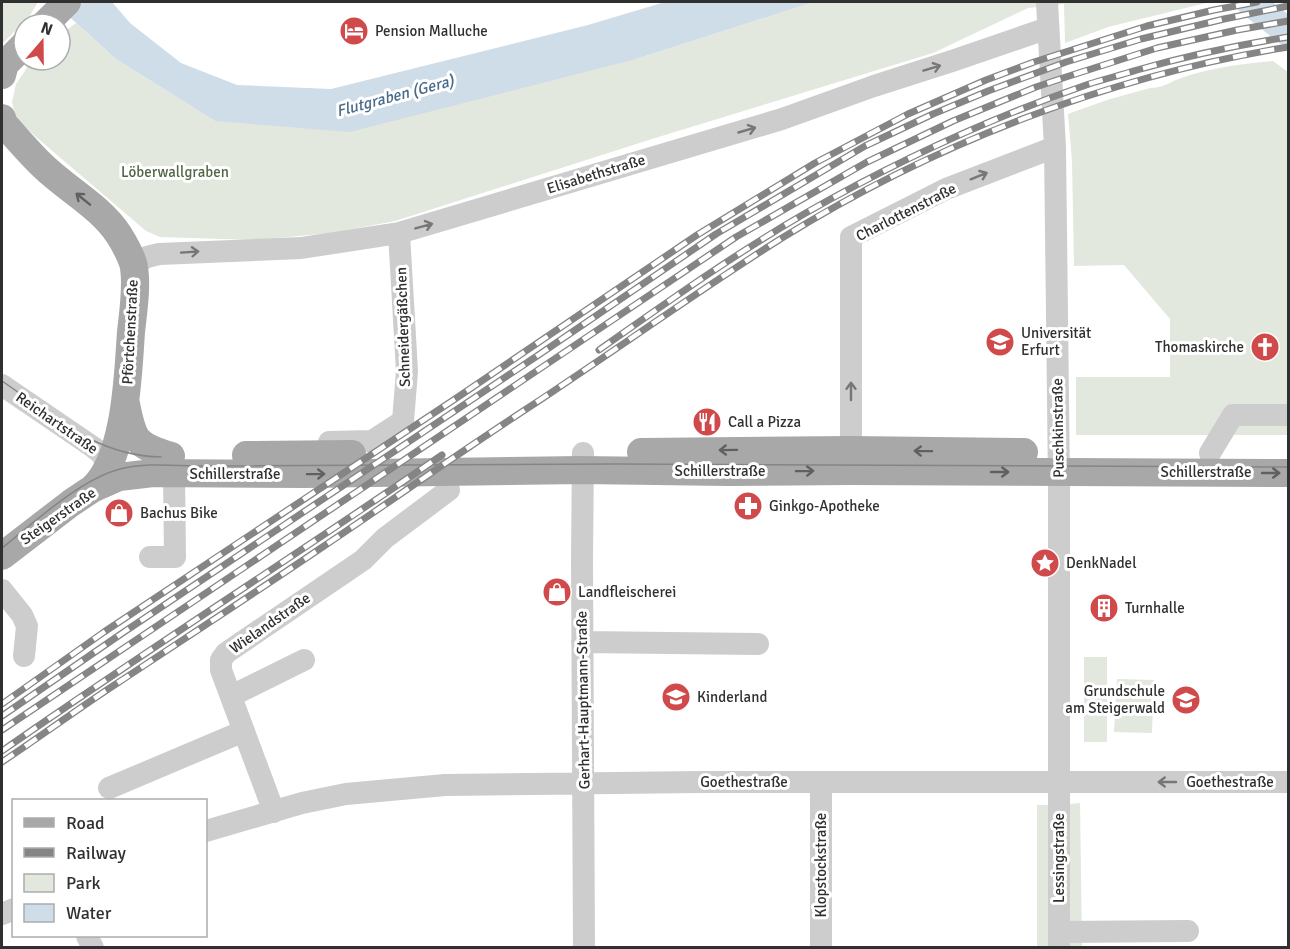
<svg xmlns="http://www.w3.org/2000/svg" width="1290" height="949" font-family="Signika,sans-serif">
  <rect width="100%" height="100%" fill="#fff"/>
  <!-- green -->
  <path fill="#e2e8dd" d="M2,2H38L29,17L2,44Z
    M814,2H1204L1206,3L1108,27L1065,43L1064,4L1028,8L933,53L652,139L395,221L332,233L254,240L160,237L146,231L36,137L16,118L12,102L16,84L31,62L33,60H60V35L76,23L116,59L215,121L636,59Z
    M1273,61L1288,72V435H1076V377H1170V319L1124,265L1074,266L1072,161L1068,114L1107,100L1150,88C1163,88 1170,82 1181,78C1210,68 1242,64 1273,61Z
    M1084,657H1107V742H1084Z
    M1117,679L1154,680L1152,733L1114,732Z
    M1080,803L1082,947L1069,948L1070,804Z
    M1037,805H1049V947H1037Z"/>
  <!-- water -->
  <path fill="#cfdde8" d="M53,2H112L130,23L181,63L237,85L331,89L588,25L665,2H814L636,59L350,132L215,121L116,59Z"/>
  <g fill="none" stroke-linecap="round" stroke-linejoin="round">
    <!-- river -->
    <path stroke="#cfdde8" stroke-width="28" d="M1250,2L1288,32"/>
    <!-- minor -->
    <path stroke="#cdcdcd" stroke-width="22" d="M1047,2L1055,147L1059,484V948
      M133,265L147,257L159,254L301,248L399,233L782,119L874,86L952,61L1048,28
      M2,385L93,447L102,454L107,466
      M329,442L372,441L403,421L407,371L399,233
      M851,450V237L946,189L1055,147
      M583,453L582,561L584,948
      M1210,453L1233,415H1288
      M150,557H175L174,474
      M2,590L22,615L27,626L24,656
      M582,642L758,644
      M231,696L304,660
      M109,788L244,731
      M274,812L221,670V660L226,653L363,560L385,538L449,490
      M206,831L302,803L346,794L445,785L701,782H1288
      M2,914L14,909
      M1059,932L1188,931
      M87,936L93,948
      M821,948V783"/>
    <!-- major -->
    <path stroke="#a8a8a8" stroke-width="28" d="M45,24L67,2
      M2,75L5,64L24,45
      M2,118L4,124C17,138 30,154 44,167C68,190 101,207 119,235C124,243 130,254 133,263C138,282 133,313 131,332C128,374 126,459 92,489
      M126,404C133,440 135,445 171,456
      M641,452L851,450L1024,452
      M246,455L352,454
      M2,556L71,503L92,489L119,477L153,473L305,474L582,470L728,472L850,471L1288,473"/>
    <!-- tram -->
    <path stroke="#858585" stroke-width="1.5" d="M2,381C52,415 96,456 161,457
      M2,548C35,522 79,480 120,469C147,462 176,466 203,466L619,464L1288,467"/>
    <!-- rail casing -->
    <g stroke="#858585" stroke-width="7">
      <path id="rail" d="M599,350C666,303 733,255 804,214C895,162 990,118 1089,84C1105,79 1121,75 1137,70C1187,56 1238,45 1288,37
        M2,704L104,632L455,399L697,235L815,163L908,114L986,80L1034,62L1147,26L1214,10L1257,2
        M2,716L121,634L537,356L716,234L865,146L933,114L988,91L1066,62L1141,39L1224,19L1288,6
        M2,730L736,237L867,162L953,121L1036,87L1066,77L1157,48L1237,30L1288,21
        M2,751C147,650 296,555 442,455
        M2,762C41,736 79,708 119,682C187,637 256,592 324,546C394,499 463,450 534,404C617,349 698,291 782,238C935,143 1110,76 1288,47"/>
    </g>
    <!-- rail -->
    <use href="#rail" stroke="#fff" stroke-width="4.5" stroke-dasharray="14" stroke-linecap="butt"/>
  </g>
  <!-- one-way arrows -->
  <defs><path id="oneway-shaft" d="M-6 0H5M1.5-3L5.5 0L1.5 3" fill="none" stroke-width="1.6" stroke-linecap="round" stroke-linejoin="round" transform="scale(1.5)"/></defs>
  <g stroke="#777">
    <use href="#oneway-shaft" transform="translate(932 68) rotate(-17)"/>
    <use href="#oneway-shaft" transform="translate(747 130) rotate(-16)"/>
    <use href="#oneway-shaft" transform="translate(979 176) rotate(-22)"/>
    <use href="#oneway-shaft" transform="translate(424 226) rotate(-15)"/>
    <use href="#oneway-shaft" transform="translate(190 252) rotate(-4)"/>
    <use href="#oneway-shaft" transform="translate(851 391) rotate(-90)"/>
    <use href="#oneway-shaft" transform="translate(1167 782) rotate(180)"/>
  </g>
  <g stroke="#606060">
    <use href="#oneway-shaft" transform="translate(83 199) rotate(-141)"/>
    <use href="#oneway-shaft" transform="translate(728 450) rotate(179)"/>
    <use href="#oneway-shaft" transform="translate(923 451) rotate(-179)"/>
    <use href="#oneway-shaft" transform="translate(805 471) rotate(-1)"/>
    <use href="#oneway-shaft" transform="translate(1000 472)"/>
    <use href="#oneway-shaft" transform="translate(1271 473)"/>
    <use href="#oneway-shaft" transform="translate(316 474) rotate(-1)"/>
  </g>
  <!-- icons -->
  <defs>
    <g id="hotel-disc" transform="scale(1.5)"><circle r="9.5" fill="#d0494b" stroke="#fff"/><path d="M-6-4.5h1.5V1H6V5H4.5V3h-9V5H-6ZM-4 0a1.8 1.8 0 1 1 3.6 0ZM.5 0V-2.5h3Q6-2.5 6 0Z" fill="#fff"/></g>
    <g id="university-disc" transform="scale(1.5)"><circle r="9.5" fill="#d0494b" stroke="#fff"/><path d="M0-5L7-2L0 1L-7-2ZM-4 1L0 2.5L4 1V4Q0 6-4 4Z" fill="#fff"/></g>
    <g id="church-disc" transform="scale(1.5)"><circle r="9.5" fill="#d0494b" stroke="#fff"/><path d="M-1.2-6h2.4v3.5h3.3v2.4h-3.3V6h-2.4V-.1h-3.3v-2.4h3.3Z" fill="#fff"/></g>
    <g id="restaurant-disc" transform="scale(1.5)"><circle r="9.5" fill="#d0494b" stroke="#fff"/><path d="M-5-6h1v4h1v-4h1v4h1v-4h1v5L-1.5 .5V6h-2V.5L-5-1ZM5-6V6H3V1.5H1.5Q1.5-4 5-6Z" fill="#fff"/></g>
    <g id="pharmacy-disc" transform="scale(1.5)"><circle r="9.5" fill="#d0494b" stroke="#fff"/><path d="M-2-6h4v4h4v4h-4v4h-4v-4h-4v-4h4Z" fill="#fff"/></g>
    <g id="shop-disc" transform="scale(1.5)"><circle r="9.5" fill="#d0494b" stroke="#fff"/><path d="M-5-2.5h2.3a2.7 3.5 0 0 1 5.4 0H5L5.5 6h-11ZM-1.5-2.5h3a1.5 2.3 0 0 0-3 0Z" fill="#fff"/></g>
    <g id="sight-disc" transform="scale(1.5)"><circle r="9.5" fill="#d0494b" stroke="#fff"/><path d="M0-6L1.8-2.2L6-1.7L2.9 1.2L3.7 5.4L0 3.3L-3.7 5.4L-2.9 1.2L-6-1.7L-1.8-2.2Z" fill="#fff"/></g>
    <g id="building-disc" transform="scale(1.5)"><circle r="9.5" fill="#d0494b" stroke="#fff"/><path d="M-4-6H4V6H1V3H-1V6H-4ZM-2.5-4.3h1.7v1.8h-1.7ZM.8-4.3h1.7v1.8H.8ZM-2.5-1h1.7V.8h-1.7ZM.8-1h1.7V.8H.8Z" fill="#fff"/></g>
    <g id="school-disc" transform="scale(1.5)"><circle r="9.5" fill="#d0494b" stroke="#fff"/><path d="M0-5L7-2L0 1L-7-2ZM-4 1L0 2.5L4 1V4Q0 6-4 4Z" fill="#fff"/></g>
  </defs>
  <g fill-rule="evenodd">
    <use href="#hotel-disc" x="354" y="31"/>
    <use href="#university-disc" x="1000" y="342"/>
    <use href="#church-disc" x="1265" y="347"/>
    <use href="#restaurant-disc" x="707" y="422"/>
    <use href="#pharmacy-disc" x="748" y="506"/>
    <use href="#shop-disc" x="119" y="513"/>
    <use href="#sight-disc" x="1045" y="563"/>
    <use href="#shop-disc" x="557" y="592"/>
    <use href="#building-disc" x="1104" y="608"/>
    <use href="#school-disc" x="676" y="697"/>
    <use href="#school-disc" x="1186" y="700"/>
  </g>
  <g text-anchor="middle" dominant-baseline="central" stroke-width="6" stroke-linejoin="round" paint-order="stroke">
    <!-- poi labels -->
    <g font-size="15" fill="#303030" stroke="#fff" text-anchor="start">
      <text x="375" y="31">Pension Malluche</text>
      <text x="1021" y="333">Universität<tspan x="1021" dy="17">Erfurt</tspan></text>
      <text x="1244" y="347" text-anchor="end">Thomaskirche</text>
      <text x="728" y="422">Call a Pizza</text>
      <text x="769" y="506">Ginkgo-Apotheke</text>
      <text x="140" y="513">Bachus Bike</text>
      <text x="1066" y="563">DenkNadel</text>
      <text x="578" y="592">Landfleischerei</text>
      <text x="1125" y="608">Turnhalle</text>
      <text x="1165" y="691" text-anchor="end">Grundschule<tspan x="1165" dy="17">am Steigerwald</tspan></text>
      <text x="697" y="697">Kinderland</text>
    </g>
    <!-- park labels -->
    <g font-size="15" fill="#516743" stroke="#fff">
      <text x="175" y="172">Löberwallgraben</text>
    </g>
    <!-- street labels -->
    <g font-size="15" fill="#303030" stroke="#fff">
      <text transform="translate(596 174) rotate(-17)">Elisabethstraße</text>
      <text transform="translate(906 212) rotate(-27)">Charlottenstraße</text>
      <text transform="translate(403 327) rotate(-92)">Schneidergäßchen</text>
      <text transform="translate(130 332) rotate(-87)">Pförtchenstraße</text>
      <text transform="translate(57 423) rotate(35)">Reichartstraße</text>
      <text transform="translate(1058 428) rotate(-91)">Puschkinstraße</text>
      <text x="720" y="471">Schillerstraße</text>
      <text x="1206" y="472">Schillerstraße</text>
      <text x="235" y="474">Schillerstraße</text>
      <text transform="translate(58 516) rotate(-35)">Steigerstraße</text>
      <text transform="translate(270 623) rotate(-35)">Wielandstraße</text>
      <text transform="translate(583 700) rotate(-91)">Gerhart-Hauptmann-Straße</text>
      <text x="744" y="782">Goethestraße</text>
      <text x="1230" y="782">Goethestraße</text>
      <text transform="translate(1059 858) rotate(-90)">Lessingstraße</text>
      <text transform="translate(821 865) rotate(-90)">Klopstockstraße</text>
    </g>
    <!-- water labels -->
    <g font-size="16" font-style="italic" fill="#486b89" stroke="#fff">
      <text transform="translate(395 96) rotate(-15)">Flutgraben (Gera)</text>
    </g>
  </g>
  <!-- border -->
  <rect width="1290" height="949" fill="none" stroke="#303030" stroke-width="6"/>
  <!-- legend -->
  <rect x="12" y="799" width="195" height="138" fill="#ffffff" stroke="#acacac" stroke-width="1.5"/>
  <rect x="24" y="818" width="30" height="9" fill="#a8a8a8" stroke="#acacac" stroke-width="1.5"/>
  <text x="66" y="829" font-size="18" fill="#303030">Road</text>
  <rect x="24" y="848" width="30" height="9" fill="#858585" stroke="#acacac" stroke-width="1.5"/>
  <text x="66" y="859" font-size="18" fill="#303030">Railway</text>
  <rect x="24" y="874" width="30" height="18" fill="#e2e8dd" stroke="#acacac" stroke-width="1.5"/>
  <text x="66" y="889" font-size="18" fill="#303030">Park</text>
  <rect x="24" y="904" width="30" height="18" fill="#cfdde8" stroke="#acacac" stroke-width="1.5"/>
  <text x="66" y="919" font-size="18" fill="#303030">Water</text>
  <!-- north arrow -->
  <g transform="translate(42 42) rotate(20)"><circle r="28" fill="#ffffff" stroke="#acacac" stroke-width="1.5"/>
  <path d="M0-4.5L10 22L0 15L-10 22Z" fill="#d0494b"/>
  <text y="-9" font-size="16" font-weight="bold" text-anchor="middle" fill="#303030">N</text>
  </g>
</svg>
